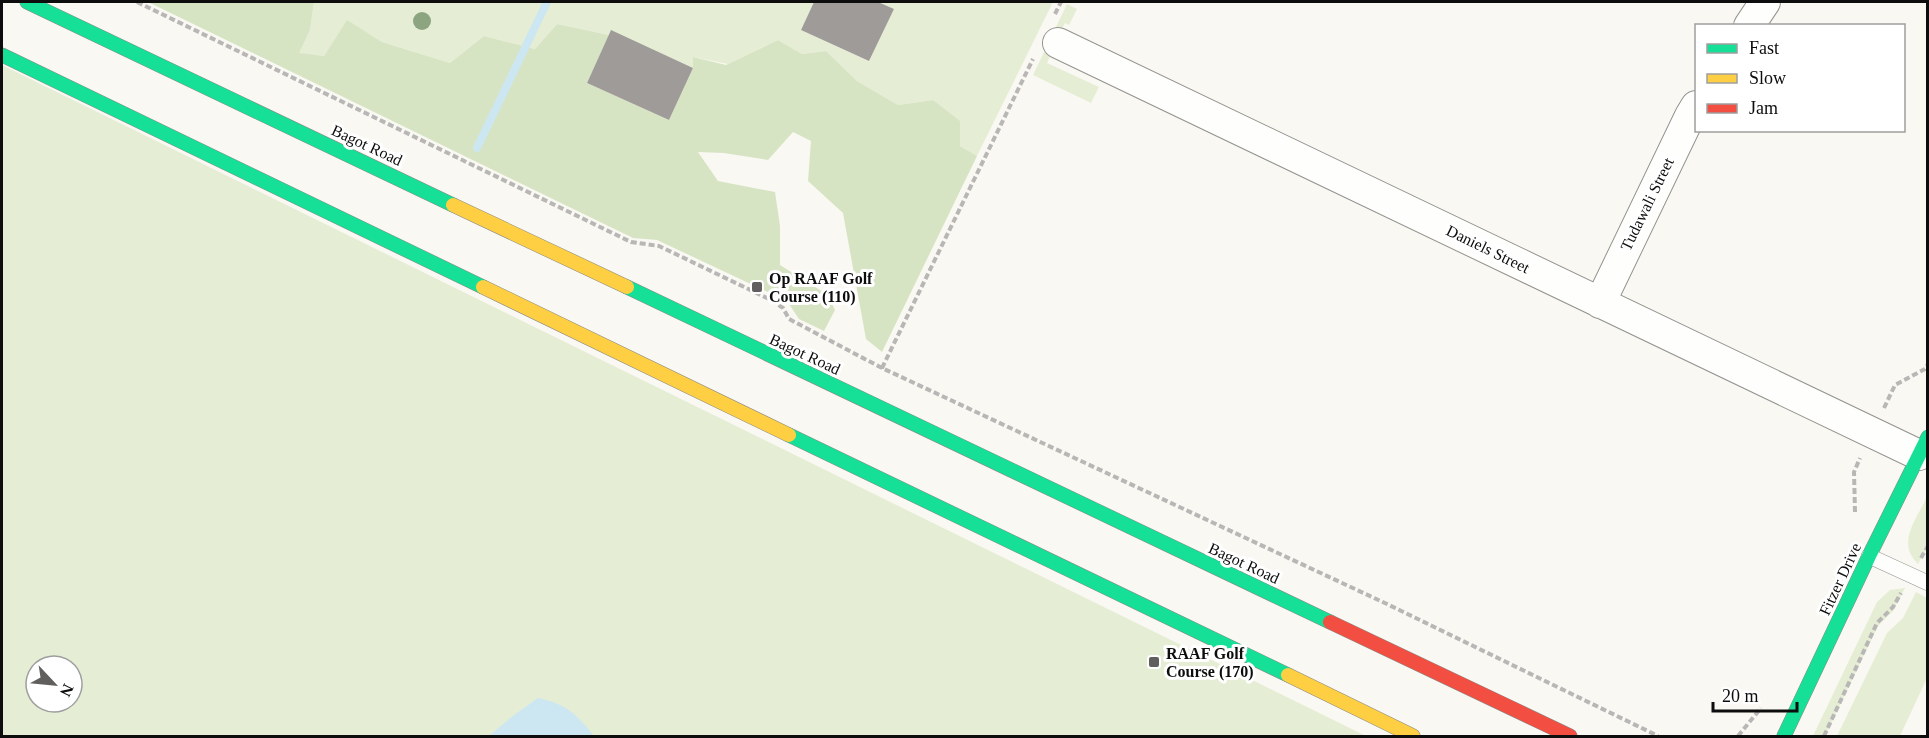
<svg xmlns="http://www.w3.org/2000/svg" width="1929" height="738" font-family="'Times New Roman',serif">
  <rect width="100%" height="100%" fill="#faf8f2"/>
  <!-- green -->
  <path fill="#e5eed4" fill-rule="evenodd" d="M314,2H814L801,30L869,61L894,9L878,2H1053L977,156L960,146L933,100L898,105L857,81L826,51L802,54L778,40L728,64L693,57V68L612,31L609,35L557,24L535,49L484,36L450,63L382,42L347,21L324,56L298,54L310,30Z
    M1067,4L1077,9L1069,25L1065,23L1047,63L1099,87L1091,103L1033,75Z
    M2,65L1366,736H2ZM36,666H72V702H36Z
    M1927,497V548L1918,564C1896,543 1916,520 1927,497Z
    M1905,588L1893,611L1878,626L1825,736H1813L1877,602L1890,590Z
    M1916,592L1927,598V678L1900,736H1837L1887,633L1903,618Z"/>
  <!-- forest -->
  <path fill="#d7e4c3" d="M148,2H314L310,30L299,53L324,56L347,20L382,42L450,63L484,36L535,49L557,24L609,35L587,83L669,120L693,68V57L726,65L778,40L802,54L826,51L857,81L898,105L933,100L960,121V146L977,156L882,352L866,339L843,213L808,181L811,141L793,132L768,160L724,153L698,152L718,181L775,192L780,226V265L828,295L835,310L824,331L799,319L787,301L657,240L633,238Z"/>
  <!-- water -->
  <path fill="#cce7f1" d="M538,698C567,704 576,714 594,736H489L514,715Z"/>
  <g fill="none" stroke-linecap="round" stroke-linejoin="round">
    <!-- stream -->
    <path stroke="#cce7f1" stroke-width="8" d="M477,148L547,2"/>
  </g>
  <!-- building -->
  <path fill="#9e9b98" d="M814,2H878L894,9L869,61L801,30Z
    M611,30L693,68L669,120L587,83Z"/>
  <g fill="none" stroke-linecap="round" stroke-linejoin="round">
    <!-- lane casing -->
    <g stroke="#949390" stroke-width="16">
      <path id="lane" d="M1869,556L1928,583"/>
    </g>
    <!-- street casing -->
    <g stroke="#949390" stroke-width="32">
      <path id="street" d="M1749,26L1765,2
        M1058,43L1919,455
        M1600,303L1690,116L1696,106"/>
    </g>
    <!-- fast casing -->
    <g stroke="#8a8987" stroke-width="15">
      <path id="fast" d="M27,2L453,205
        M2,55L483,287
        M627,287L1330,622
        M789,435L1288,675
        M1784,736L1869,556L1928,437"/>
    </g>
    <!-- slow casing -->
    <g stroke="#8a8987" stroke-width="15">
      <path id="slow" d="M453,205L627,287
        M483,287L789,435
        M1288,675L1413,736"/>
    </g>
    <!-- jam casing -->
    <g stroke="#8a8987" stroke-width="15">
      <path id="jam" d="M1330,622L1570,736"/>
    </g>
    <!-- path -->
    <path stroke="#b8b7b6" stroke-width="4" stroke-dasharray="6 3" stroke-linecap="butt" d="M137,2L631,242L659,246L769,299L783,308L789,319L882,368L1387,604L1658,736
      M1055,14L1061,2
      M882,368L1033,59
      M1884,408L1895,385L1925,369L1928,364
      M1855,512L1854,472L1860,458
      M1921,558L1928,546
      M1738,736L1761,708
      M1824,736L1877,623L1893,607L1901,593"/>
    <!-- lane -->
    <use href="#lane" stroke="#fefefd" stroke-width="15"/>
    <!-- street -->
    <use href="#street" stroke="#fefefd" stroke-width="30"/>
    <!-- fast -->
    <use href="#fast" stroke="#16e098" stroke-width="14"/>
    <!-- slow -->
    <use href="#slow" stroke="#ffcf43" stroke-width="14"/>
    <!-- jam -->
    <use href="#jam" stroke="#f24e42" stroke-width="14"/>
  </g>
  <!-- trees -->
  <circle fill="#8da481" cx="422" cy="21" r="9"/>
  <!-- markers -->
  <g fill="#605f5d" stroke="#fff" stroke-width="2">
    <rect x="751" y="281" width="12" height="12" rx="3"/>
    <rect x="1148" y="656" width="12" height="12" rx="3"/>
  </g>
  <g text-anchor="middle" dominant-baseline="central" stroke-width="6" stroke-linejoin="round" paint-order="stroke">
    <!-- street labels -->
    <g font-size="16" fill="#0d0d0d" stroke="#fff">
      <text transform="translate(367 145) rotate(25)">Bagot Road</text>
      <text transform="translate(1647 204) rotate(-64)">Tudawali Street</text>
      <text transform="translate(1488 249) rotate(26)">Daniels Street</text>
      <text transform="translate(805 354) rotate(25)">Bagot Road</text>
      <text transform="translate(1244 563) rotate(25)">Bagot Road</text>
      <text transform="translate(1840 579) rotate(-65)">Fitzer Drive</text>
    </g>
    <!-- poi labels -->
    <g font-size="16" font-weight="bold" fill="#0d0d0d" stroke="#fff" text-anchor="start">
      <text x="769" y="278">Op RAAF Golf<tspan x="769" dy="18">Course (110)</tspan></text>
      <text x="1166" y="653">RAAF Golf<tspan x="1166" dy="18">Course (170)</tspan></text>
    </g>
  </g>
  <!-- border -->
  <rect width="1929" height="738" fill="none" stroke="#0d0d0d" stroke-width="6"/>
  <!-- legend -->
  <rect x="1695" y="24" width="210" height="108" fill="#ffffff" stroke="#9e9e9e" stroke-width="1.5"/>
  <rect x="1707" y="44" width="30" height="9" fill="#16e098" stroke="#9e9e9e" stroke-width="1.5"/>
  <text x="1749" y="54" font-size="18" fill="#0d0d0d">Fast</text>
  <rect x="1707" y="74" width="30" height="9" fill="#ffcf43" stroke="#9e9e9e" stroke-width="1.5"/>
  <text x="1749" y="84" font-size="18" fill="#0d0d0d">Slow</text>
  <rect x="1707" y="104" width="30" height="9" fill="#f24e42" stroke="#9e9e9e" stroke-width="1.5"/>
  <text x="1749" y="114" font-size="18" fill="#0d0d0d">Jam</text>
  <!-- north arrow -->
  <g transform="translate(54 684) rotate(116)"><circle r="28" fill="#ffffff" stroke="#9e9e9e" stroke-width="1.5"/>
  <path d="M0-4.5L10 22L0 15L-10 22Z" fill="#605f5d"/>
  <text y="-9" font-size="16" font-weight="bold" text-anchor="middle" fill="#0d0d0d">N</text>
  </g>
  <!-- scale -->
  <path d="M1713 702v9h84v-9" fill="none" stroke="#0d0d0d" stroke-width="3"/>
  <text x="1722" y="702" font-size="18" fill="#0d0d0d" stroke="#ffffff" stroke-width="4.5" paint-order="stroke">20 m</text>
</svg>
